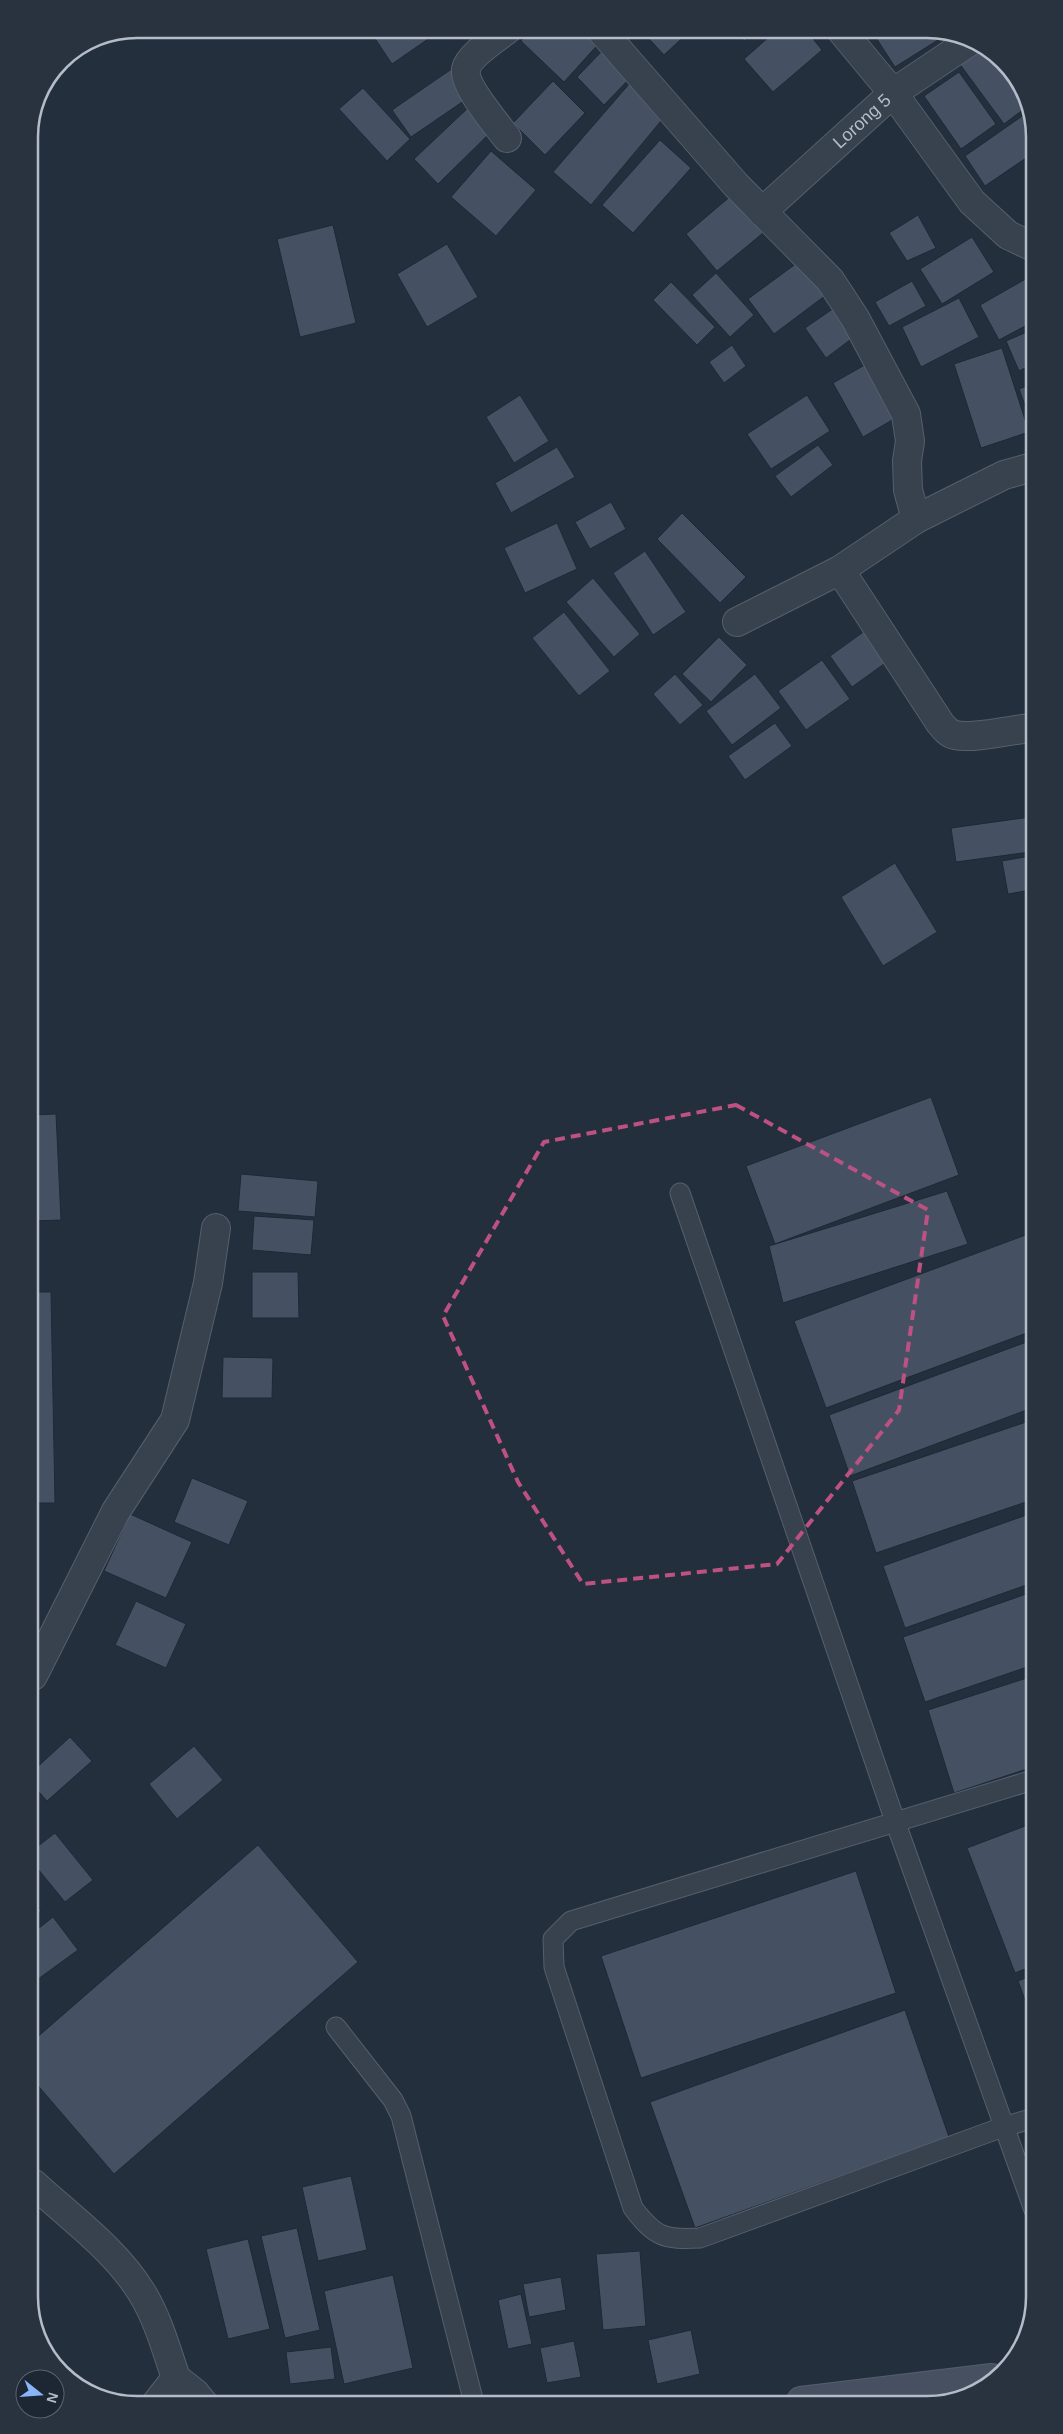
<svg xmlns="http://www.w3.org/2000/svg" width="1063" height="2434" font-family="Arial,sans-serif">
  <rect width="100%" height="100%" fill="#242f3e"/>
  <!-- building -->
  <path fill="#455162" stroke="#1f2835" d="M387,29H440L441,30L392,64L374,37Z
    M533,29H590L602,40L564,82L521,41Z
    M640,29H692L664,55Z
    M735,29H761L744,41Z
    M778,29H805L822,50L773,92L744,59Z
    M873,29H931L938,40L895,67L871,30Z
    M975,45L992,51L1028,101V106L1004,124L956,59Z
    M606,47L634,74L604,105L577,77Z
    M453,68L471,96L411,137L392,110Z
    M959,72L996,124L961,149L924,96Z
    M553,81L585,113L545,155L513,123Z
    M630,83L666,115L591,205L553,172Z
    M363,88L410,139L387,161L339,109Z
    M469,107L492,131L438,184L414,159Z
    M1028,112L1029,156L985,186L965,156Z
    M660,140L691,168L633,233L602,205Z
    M491,151L536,190L496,236L451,197Z
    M732,195L763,233L717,271L686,234Z
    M918,215L936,248L907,261L889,233Z
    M333,225L356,323L300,337L277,239Z
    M972,237L994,272L942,304L920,269Z
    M447,244L478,297L427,327L397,274Z
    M801,260L826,295L774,334L748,299Z
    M716,273L754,315L730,337L692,295Z
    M1029,277V324L999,340L980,305Z
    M912,281L926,306L889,326L875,302Z
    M671,282L715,327L697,345L653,300Z
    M959,298L979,337L921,367L902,327Z
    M834,308L854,337L826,358L805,328Z
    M1029,331V366L1019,371L1006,341Z
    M732,345L746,366L724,383L709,362Z
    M1002,348L1029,432L981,448L954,364Z
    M870,362L899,416L863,437L833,383Z
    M1029,385V416L1019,389Z
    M520,395L549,441L514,463L486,417Z
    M807,395L830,431L771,469L747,434Z
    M818,445L833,465L791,497L775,476Z
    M557,447L575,477L511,513L495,483Z
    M611,502L626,529L590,549L575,522Z
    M682,513L746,577L720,603L657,539Z
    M557,523L577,569L525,593L504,548Z
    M645,551L686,612L653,635L613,573Z
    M593,578L640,634L614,657L566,602Z
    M564,612L610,671L579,696L532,638Z
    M873,625L895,656L852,687L830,656Z
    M719,637L747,665L711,702L682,674Z
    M822,660L850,699L806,730L778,691Z
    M675,674L703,705L680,725L653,694Z
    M755,674L781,708L732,745L706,711Z
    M775,723L792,746L745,780L728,756Z
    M1030,817V852L956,862L951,828Z
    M1030,856L1031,890L1008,894L1002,861Z
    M895,863L937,932L883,966L841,897Z
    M931,1097L959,1175L775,1244L746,1166Z
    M56,1114L61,1220L32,1221L31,1115Z
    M241,1174L318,1181L315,1217L238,1211Z
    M947,1191L968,1244L783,1303L769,1246Z
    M254,1216L314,1220L311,1255L252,1250Z
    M1031,1233L1032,1331L826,1408L794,1321Z
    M252,1272H298L299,1318H252Z
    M32,1292H51L55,1503H32Z
    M1032,1340V1408L850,1476L829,1415Z
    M223,1357L273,1358L272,1398H222Z
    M1032,1420V1500L876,1553L852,1481Z
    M192,1478L248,1501L229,1545L174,1522Z
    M1032,1513V1583L905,1628L883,1566Z
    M130,1514L192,1542L166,1598L104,1571Z
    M1032,1592L1033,1665L925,1702L903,1637Z
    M136,1601L186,1624L166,1668L115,1645Z
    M1033,1676V1767L954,1793L928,1710Z
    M70,1737L92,1761L47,1801L33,1785V1771Z
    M194,1746L223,1780L177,1819L149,1784Z
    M1033,1823V1966L1015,1973L967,1848Z
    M55,1833L93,1880L65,1902L33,1863V1850Z
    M258,1845L358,1962L114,2174L34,2081V2040Z
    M856,1871L896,1993L641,2078L601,1956Z
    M33,1899L41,1911L33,1916Z
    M53,1917L78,1950L34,1982V1932Z
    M1033,1975L1034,2024L1018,1981Z
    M905,2010L949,2137L695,2228L650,2102Z
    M351,2176L367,2250L318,2261L302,2187Z
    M297,2228L320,2330L285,2338L261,2236Z
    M248,2239L270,2329L228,2339L206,2249Z
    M640,2251L646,2326L603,2330L596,2254Z
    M393,2275L413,2368L344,2384L324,2291Z
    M561,2277L566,2310L529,2317L523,2284Z
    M521,2294L532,2344L508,2349L498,2300Z
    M691,2330L700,2374L657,2384L648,2340Z
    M574,2341L581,2377L547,2383L540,2348Z
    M331,2347L335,2379L290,2384L286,2352Z"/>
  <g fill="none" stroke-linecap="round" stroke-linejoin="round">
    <!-- lane casing -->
    <g stroke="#565f6c" stroke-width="21">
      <path id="lane" d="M680,1193L895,1821L1034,2210
        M1033,1780L571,1921L553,1939L554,1967L633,2208C655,2237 664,2240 700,2238L1003,2127L1034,2118
        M336,2027L393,2100L401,2116L474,2403"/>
    </g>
    <!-- street casing -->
    <g stroke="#565f6c" stroke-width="30">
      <g id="street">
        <path d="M600,29L736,185L830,280L855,318L906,414L910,441L907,461L908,490L916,519"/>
        <path d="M840,29L893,93L972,202L1008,235L1029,245"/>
        <path d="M507,138C497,125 463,85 466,69C469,55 497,38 508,29"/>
        <path id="s1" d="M762,212L893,93L969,42"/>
        <path d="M840,570L940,723C944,728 949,734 955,735C973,739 1011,730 1030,728"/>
        <path d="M737,622L840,570L916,519L1004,475L1029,468"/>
        <path d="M33,1676L116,1511L175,1420L208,1283L216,1228"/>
        <path d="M34,2184C71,2218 116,2250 142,2293C158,2319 166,2349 176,2378L155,2405"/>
        <path d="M176,2378L195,2393L204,2404"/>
      </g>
    </g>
    <!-- secondary casing -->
    <g stroke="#565f6c" stroke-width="30">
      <path id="secondary" d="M801,2401L992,2378"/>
    </g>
    <!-- lane -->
    <use href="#lane" stroke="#38414e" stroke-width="19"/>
    <!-- street -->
    <use href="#street" stroke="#38414e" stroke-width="28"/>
    <!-- secondary -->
    <use href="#secondary" stroke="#465061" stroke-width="28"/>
  </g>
  <!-- marked area -->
  <path fill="none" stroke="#bd5182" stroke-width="4" stroke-dasharray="10 6" stroke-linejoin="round" d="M736,1105L928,1210L899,1410L777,1564L583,1584L518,1482L443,1316L544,1142Z"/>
  <g text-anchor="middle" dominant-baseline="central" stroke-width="4" stroke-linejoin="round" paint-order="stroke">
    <!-- street labels -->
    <g font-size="18" fill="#b4bcc9" stroke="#1d2633">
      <text stroke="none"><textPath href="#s1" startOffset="135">Lorong 5</textPath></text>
    </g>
  </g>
  <!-- crop -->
  <path d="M0 0H1063V2434H0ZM137 38H927A99 99 0 0 1 1026 137V2297A99 99 0 0 1 927 2396H137A99 99 0 0 1 38 2297V137A99 99 0 0 1 137 38Z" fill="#29323f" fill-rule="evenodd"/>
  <path fill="none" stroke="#b4bcc9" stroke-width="2.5" d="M137 38H927A99 99 0 0 1 1026 137V2297A99 99 0 0 1 927 2396H137A99 99 0 0 1 38 2297V137A99 99 0 0 1 137 38Z"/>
  <!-- north arrow -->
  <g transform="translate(40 2394) rotate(107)"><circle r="24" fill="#1d2633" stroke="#59626f"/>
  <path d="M0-4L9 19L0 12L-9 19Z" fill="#8ab4f8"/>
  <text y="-8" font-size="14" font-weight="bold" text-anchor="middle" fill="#b4bcc9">N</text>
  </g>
</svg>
